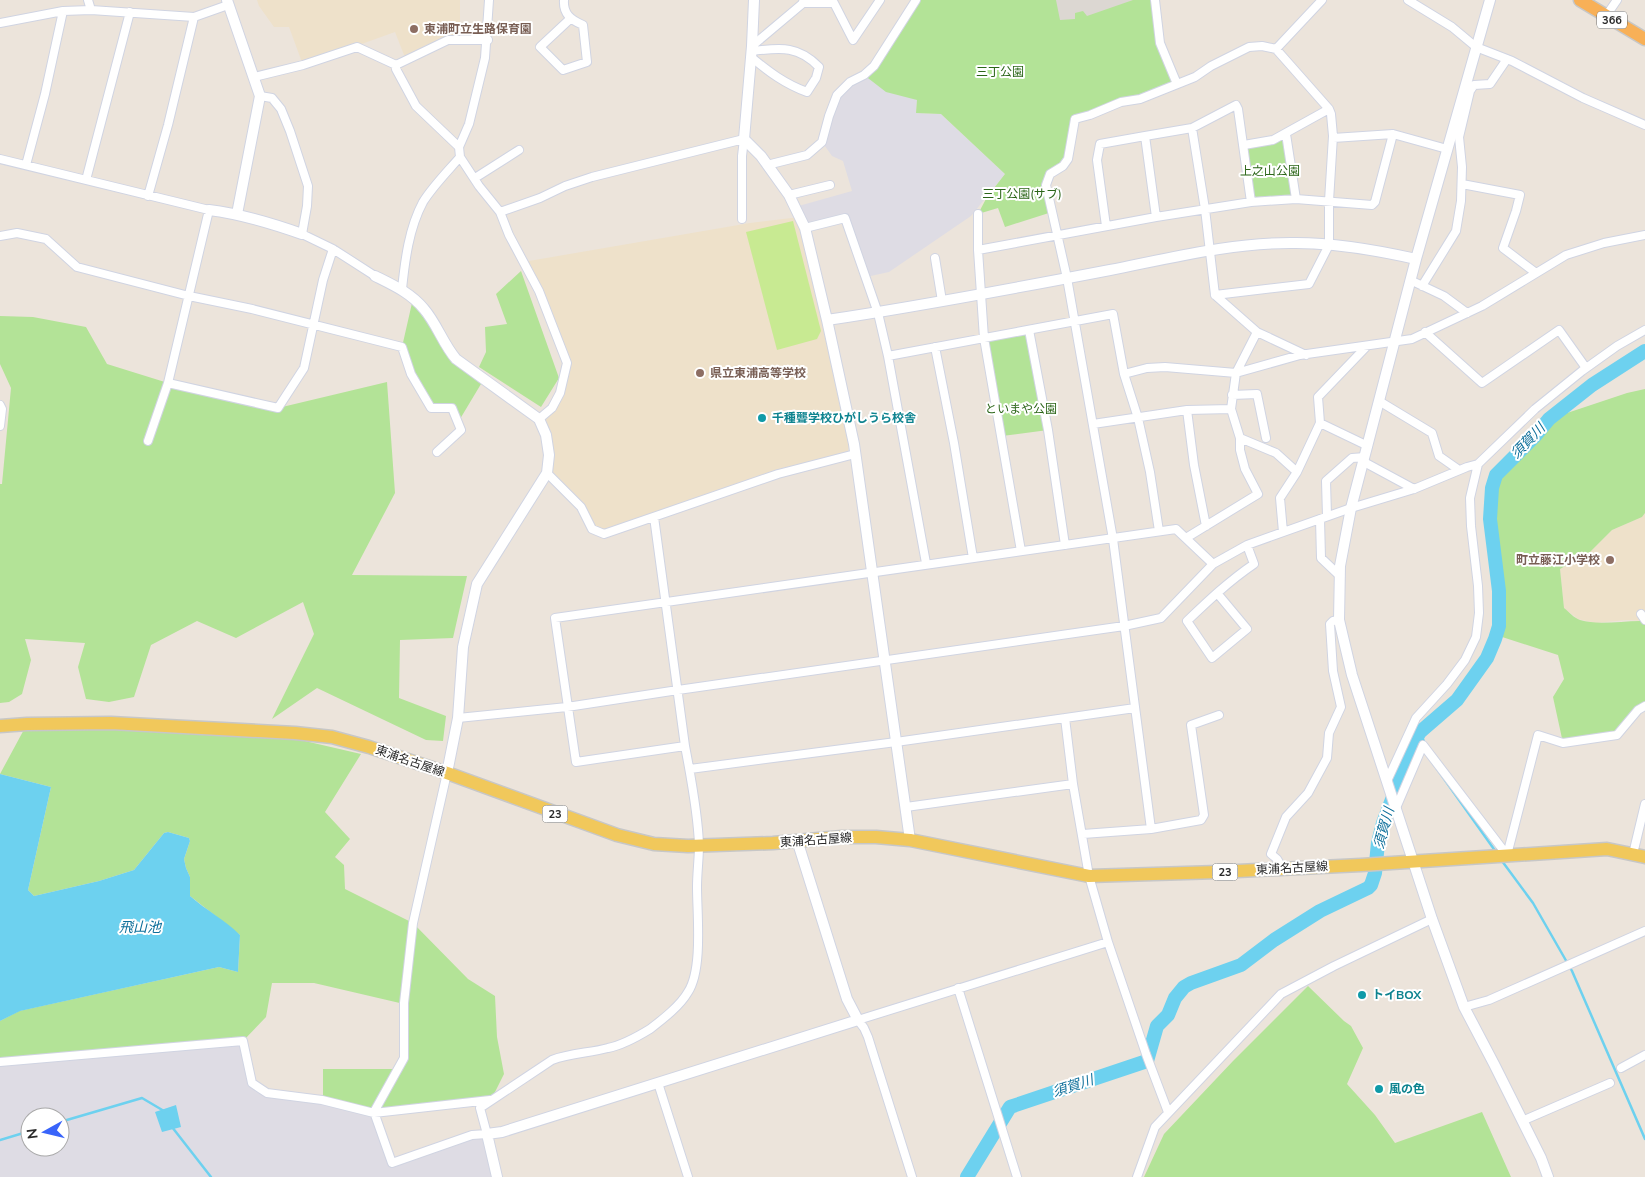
<svg xmlns="http://www.w3.org/2000/svg" width="1645" height="1177" font-family="'Nunito Sans','Noto Sans JP',sans-serif">
  <rect width="100%" height="100%" fill="#ece4db"/>
  <!-- industrial -->
  <path fill="#dedce4" fill-rule="evenodd" d="M864,75L917,100L916,113L941,114L1005,174L971,216L889,272L866,277L845,218L805,228L795,207L852,191L843,161L832,156L822,142L837,95Z
    M243,1041L252,1083L268,1093L374,1113L392,1162L487,1134V1158L492,1177H0V1062ZM30,1117H60V1147H30Z"/>
  <!-- education -->
  <path fill="#eee1ca" d="M257,0H460V31L456,36L406,60L395,32L303,65L289,27H274L259,6Z
    M800,217L831,352L849,446L847,454L782,468L654,517L604,534L592,529L581,507L547,473L539,419L552,408L566,362L523,262L750,223Z
    M1645,513V621L1627,620L1595,623L1578,619L1564,608L1560,569L1590,552L1612,530L1642,517Z"/>
  <!-- green -->
  <path fill="#b3e397" d="M916,0H1155L1160,43L1177,84L1075,119L1068,159L1050,174L1046,185L1052,212L1005,227L998,208L978,214L987,197L1005,174L941,114L916,113L917,100L886,92L864,75Z
    M1283,139L1285,141L1293,193L1291,195L1256,197L1254,196L1248,149L1250,147L1273,144Z
    M521,271L559,378L541,407L479,367L486,352L485,327L507,324L496,294Z
    M412,303L435,332L450,360L481,384L460,419L452,408H431L402,347Z
    M0,316L33,317L86,327L107,364L168,383L278,408L387,382L395,493L352,575L467,576L453,638L400,640L399,698L446,716L443,741L426,740L317,688L272,719L314,634L303,602L236,638L197,621L151,645L134,697L109,702L86,699L78,667L85,643L25,639L31,660L22,694L9,702L0,703V484H2L11,388L0,364Z
    M1029,330L1048,430L1002,436L984,338Z
    M1645,389V513L1642,517L1612,530L1590,552L1560,569L1564,608C1569,612 1574,618 1580,620C1599,626 1625,620 1645,621V706L1617,735L1563,743L1553,697L1564,679L1558,655L1496,635L1499,604L1497,571L1490,521L1499,470L1549,419L1627,393Z
    M27,724L266,732L361,754L325,812L350,839L335,857L344,865L345,889L413,923L468,979L495,996L497,1037L504,1074L491,1100L374,1113L323,1101V1069H399L404,1004L314,983H272L266,1017L243,1041L0,1062V1021L19,1011L219,967L238,972L240,935L190,896V877L186,868L184,859L190,841L189,838L168,832L164,833L134,870L99,881L34,896L28,890L51,787L0,774Z
    M1308,986L1344,1021L1351,1026L1363,1048L1347,1084L1375,1115L1395,1143L1482,1112L1511,1177H1144L1164,1134L1233,1061Z"/>
  <!-- pitch -->
  <path fill="#c8ea92" d="M793,221L821,331L817,339L777,350L746,232Z"/>
  <!-- plaza -->
  <path fill="#dcd7d2" d="M1056,0H1133L1087,16L1083,11L1075,13V19L1060,20Z"/>
  <!-- water -->
  <path fill="#6dd1ef" d="M0,774L51,787L28,890L34,896L99,881L134,870L164,833L168,832L189,838L190,841L184,859L186,868L190,877V896C206,910 225,920 240,935L238,972L219,967L20,1011L0,1021Z
    M176,1105L181,1127L162,1132L155,1112Z"/>
  <g fill="none" stroke-linecap="round" stroke-linejoin="round">
    <!-- stream -->
    <path stroke="#6dd1ef" stroke-width="2.5" d="M1420,732L1425,744
      M1430,759L1496,852
      M1502,861L1533,903L1572,971L1645,1139
      M60,1122L142,1098L164,1111
      M172,1127L211,1177
      M0,1140L30,1131"/>
    <!-- river -->
    <path stroke="#6dd1ef" stroke-width="14" d="M967,1177L1010,1107L1147,1061L1157,1026L1168,1015L1175,998L1184,987L1191,983L1241,965L1274,940L1320,911L1368,888L1371,885L1375,873L1378,843L1383,823L1414,742L1420,732L1457,700L1487,658L1495,639L1499,626V591L1490,519L1492,488L1496,475L1535,436L1549,419L1592,385L1645,351"/>
    <!-- minor casing -->
    <g stroke="#d0d4e2" stroke-width="10">
      <path id="minor" d="M88,0L91,10
        M489,0L485,58L469,124L459,147L460,157L479,186L500,212L509,235L539,291L567,363L560,393L552,408L539,419
        M564,0C563,14 571,20 583,25L587,62L563,70L540,47L570,19
        M1155,0L1160,43L1177,84
        M1408,0L1452,27L1476,47L1512,61L1583,98L1645,125
        M803,3H834L853,40L880,0
        M1606,16L1617,0
        M0,23L63,11L91,10L194,17L228,5
        M752,46L802,4L804,0
        M1276,49L1322,0
        M751,57C769,72 785,84 807,92L816,78L819,67C798,45 780,48 752,51
        M396,65V69L416,106L459,147
        M254,77L303,65L357,47L396,65L448,40H488
        M260,96L272,98L281,109L290,131L308,186L307,206L302,234L333,249L375,276
        M1286,134L1296,199
        M1333,138L1393,134L1447,149
        M1244,145L1273,140L1329,109
        M0,159L209,210L168,383L278,408L304,368L323,280L333,249
        M26,165L45,94L63,11
        M767,165L807,155L822,142L829,116L837,95L850,82L864,75L874,66L916,0
        M475,178L519,150
        M86,180L130,12
        M1462,184L1520,195L1516,211L1503,248L1536,273
        M789,195L830,185
        M148,196L168,125L194,17
        M500,212L540,198L565,186L592,177L744,139L742,156V219
        M978,214V250L984,338L1021,551
        M1156,217L1145,136L1192,128L1236,105L1238,109L1251,202
        M1106,226L1097,160L1100,144L1145,136
        M805,228L845,218L878,313L888,356L926,563
        M0,236L17,233L46,239L77,267L189,296L252,309L402,347L411,374L431,408H452L461,430L437,452
        M978,250L1156,217L1251,202L1296,199L1372,205L1375,202L1393,134
        M935,258L942,301
        M1410,280L1444,296L1467,313
        M1422,286L1456,231L1461,201L1462,167L1459,137L1470,91L1474,85L1490,84L1507,59
        M402,289C405,260 409,228 423,202C433,186 448,171 460,157
        M1215,295L1257,332L1306,355
        M1029,330L1048,430L1065,545
        M1425,332L1482,383L1559,330L1586,368
        M935,347L954,443L973,558
        M888,356L1113,314L1124,374L1138,418L1150,472L1159,531
        M1124,374L1147,368L1165,367L1236,373L1300,355L1412,339L1482,306L1566,255L1604,243L1645,235
        M1232,395L1257,394L1266,438
        M1379,401L1432,433L1439,456L1459,470
        M0,405L2,409L0,426
        M1231,409L1236,373L1257,332
        M1187,410L1194,465L1206,526
        M1320,423L1368,446
        M1093,424L1187,410L1231,409L1240,438V450L1245,469L1258,494L1186,538
        M1240,438L1276,453L1297,472
        M148,441L168,383
        M1364,462L1414,489
        M547,473L581,507L592,529L604,534L778,474L855,454
        M1327,516L1326,481L1352,458L1365,457
        M1320,519L1321,558L1340,576
        M1283,532L1280,498L1297,472L1320,423L1318,397L1367,346
        M1217,593L1247,629L1212,658L1187,621C1208,601 1229,581 1254,564L1247,545
        M1641,614L1645,620
        M458,718L567,707L678,690L1124,626L1161,618L1213,564L1247,545L1351,508L1414,489L1467,467L1478,464
        M1065,718L1073,784L1089,876L1108,942L1146,1054L1168,1112
        M685,746L576,762L555,618L1176,529L1213,564
        M690,769L896,742L1135,708
        M447,773L413,923L404,1003V1058L374,1112L392,1163L472,1135L487,1134L480,1108L552,1060C570,1053 590,1053 608,1048C623,1045 637,1037 650,1029C663,1019 680,1006 688,992C703,969 697,914 697,887C697,873 699,859 699,845C698,814 691,777 685,746L654,517
        M1387,781L1416,718L1447,684L1465,660L1476,637L1479,613L1478,586L1471,526L1470,498L1478,464L1535,409L1582,371L1617,346L1645,330
        M906,807L1073,784
        M1396,808L1423,745L1507,855
        M1151,829L1113,539L1067,278L1046,185L1050,174L1063,166L1068,159L1075,119L1090,115L1121,102L1140,99L1195,77L1211,66L1249,47L1262,46L1276,49L1329,109L1331,114L1333,136L1329,201V245L1309,284L1215,295L1205,209L1192,128
        M1083,834L1151,829L1201,820L1204,815L1191,725L1219,715
        M1633,854L1645,804
        M1507,855L1538,735L1563,743L1617,735L1638,710L1645,706
        M1283,869L1277,859L1271,854L1286,817L1308,793L1327,758L1329,733L1341,707L1333,671L1330,624L1333,621L1339,620
        M958,988L1017,1177
        M1464,1007L1489,1000L1645,931
        M0,1062L243,1041L252,1083L267,1093L322,1100L374,1113L490,1100
        M1621,1068L1645,1055
        M658,1083L688,1177
        M1522,1121L1610,1083
        M912,1177L868,1037L864,1028L858,1020L1108,942
        M1137,1177L1155,1127L1281,994L1334,966L1432,919"/>
    </g>
    <!-- tertiary casing -->
    <g stroke="#d0d4e2" stroke-width="12">
      <path id="tertiary" d="M227,0L260,96L237,214
        M754,0L752,46L744,139L761,156L789,195L805,228L827,320L854,444L910,840
        M1490,0L1416,259L1351,508L1340,566L1339,620L1352,675L1432,919L1464,1007L1494,1064L1541,1158L1548,1177
        M209,210C242,214 271,223 302,234
        M375,276C393,285 411,293 424,309C437,324 443,344 456,359L539,419L546,435L549,455L547,473L477,584L463,647L458,718L447,773
        M827,320C922,306 1016,288 1110,270C1171,258 1234,242 1296,243C1337,243 1376,250 1416,259
        M497,1177L487,1134L502,1132L858,1020L847,999L797,840"/>
    </g>
    <!-- primary casing -->
    <g stroke="#c7c7c7" stroke-width="15">
      <path id="primary" d="M0,726L27,724L111,723L295,733L332,737L369,747L447,773L617,835L654,844L688,846L773,843L842,837H876L910,840L1089,876L1218,872L1361,865L1607,849L1645,857"/>
    </g>
    <!-- trunk casing -->
    <g stroke="#c7c7c7" stroke-width="15">
      <path id="trunk" d="M1580,0L1645,39"/>
    </g>
    <!-- minor -->
    <use href="#minor" stroke="#fff" stroke-width="8"/>
    <!-- tertiary -->
    <use href="#tertiary" stroke="#fff" stroke-width="10"/>
    <!-- primary -->
    <use href="#primary" stroke="#f1c85b" stroke-width="12"/>
    <!-- trunk -->
    <use href="#trunk" stroke="#f8b057" stroke-width="12"/>
  </g>
  <!-- markers -->
  <g fill="#8d6e63" stroke="#fff" stroke-width="2">
    <circle cx="414" cy="29" r="5"/>
    <circle cx="700" cy="373" r="5"/>
    <circle cx="1610" cy="560" r="5"/>
  </g>
  <g fill="#0f9aa8" stroke="#fff" stroke-width="2">
    <circle cx="762" cy="418" r="5"/>
    <circle cx="1362" cy="995" r="5"/>
    <circle cx="1379" cy="1089" r="5"/>
  </g>
  <g text-anchor="middle" dominant-baseline="central" stroke-width="4" stroke-linejoin="round" paint-order="stroke">
    <!-- shield labels -->
    <g fill="#fff" stroke="#696969" stroke-width="1">
      <rect x="1597" y="11.5" width="30" height="17" rx="4"/>
      <rect x="542.5" y="805.5" width="25" height="17" rx="4"/>
      <rect x="1212.5" y="863.5" width="25" height="17" rx="4"/>
    </g>
    <g font-size="11" font-weight="bold" fill="#292929">
      <text x="1612" y="20">366</text>
      <text x="555" y="814">23</text>
      <text x="1225" y="872">23</text>
    </g>
    <!-- education labels -->
    <g font-size="12" font-weight="bold" fill="#785e54" stroke="#fff" text-anchor="start">
      <text x="424" y="29">東浦町立生路保育園</text>
      <text x="710" y="373">県立東浦高等学校</text>
      <text x="1600" y="560" text-anchor="end">町立藤江小学校</text>
    </g>
    <!-- park labels -->
    <g font-size="12" fill="#2c6619" stroke="#fff">
      <text x="1000" y="72">三丁公園</text>
      <text x="1270" y="171">上之山公園</text>
      <text x="1022" y="194">三丁公園(サブ)</text>
      <text x="1021" y="409">といまや公園</text>
    </g>
    <!-- culture labels -->
    <g font-size="12" font-weight="bold" fill="#0d838f" stroke="#fff" text-anchor="start">
      <text x="772" y="418">千種聾学校ひがしうら校舎</text>
      <text x="1372" y="995">トイBOX</text>
      <text x="1389" y="1089">風の色</text>
    </g>
    <!-- street labels -->
    <g font-size="12" fill="#292929" stroke="#fff">
      <text transform="translate(410 761) rotate(19)">東浦名古屋線</text>
      <text transform="translate(816 840) rotate(-4)">東浦名古屋線</text>
      <text transform="translate(1292 868) rotate(-3)">東浦名古屋線</text>
    </g>
    <!-- water labels -->
    <g font-size="14" font-style="italic" fill="#0d6f9a" stroke="#fff">
      <text transform="translate(1528 441) rotate(-46)">須賀川</text>
      <text transform="translate(1384 828) rotate(-75)">須賀川</text>
      <text x="140" y="927">飛山池</text>
      <text transform="translate(1073 1086) rotate(-18)">須賀川</text>
    </g>
  </g>
  <!-- north arrow -->
  <g transform="translate(45 1132) rotate(262)"><circle r="24" fill="#ffffff" stroke="#a9a9a9"/>
  <path d="M0-4L9 19L0 12L-9 19Z" fill="#3964fa"/>
  <text y="-8" font-size="14" font-weight="bold" text-anchor="middle" fill="#292929">N</text>
  </g>
</svg>
